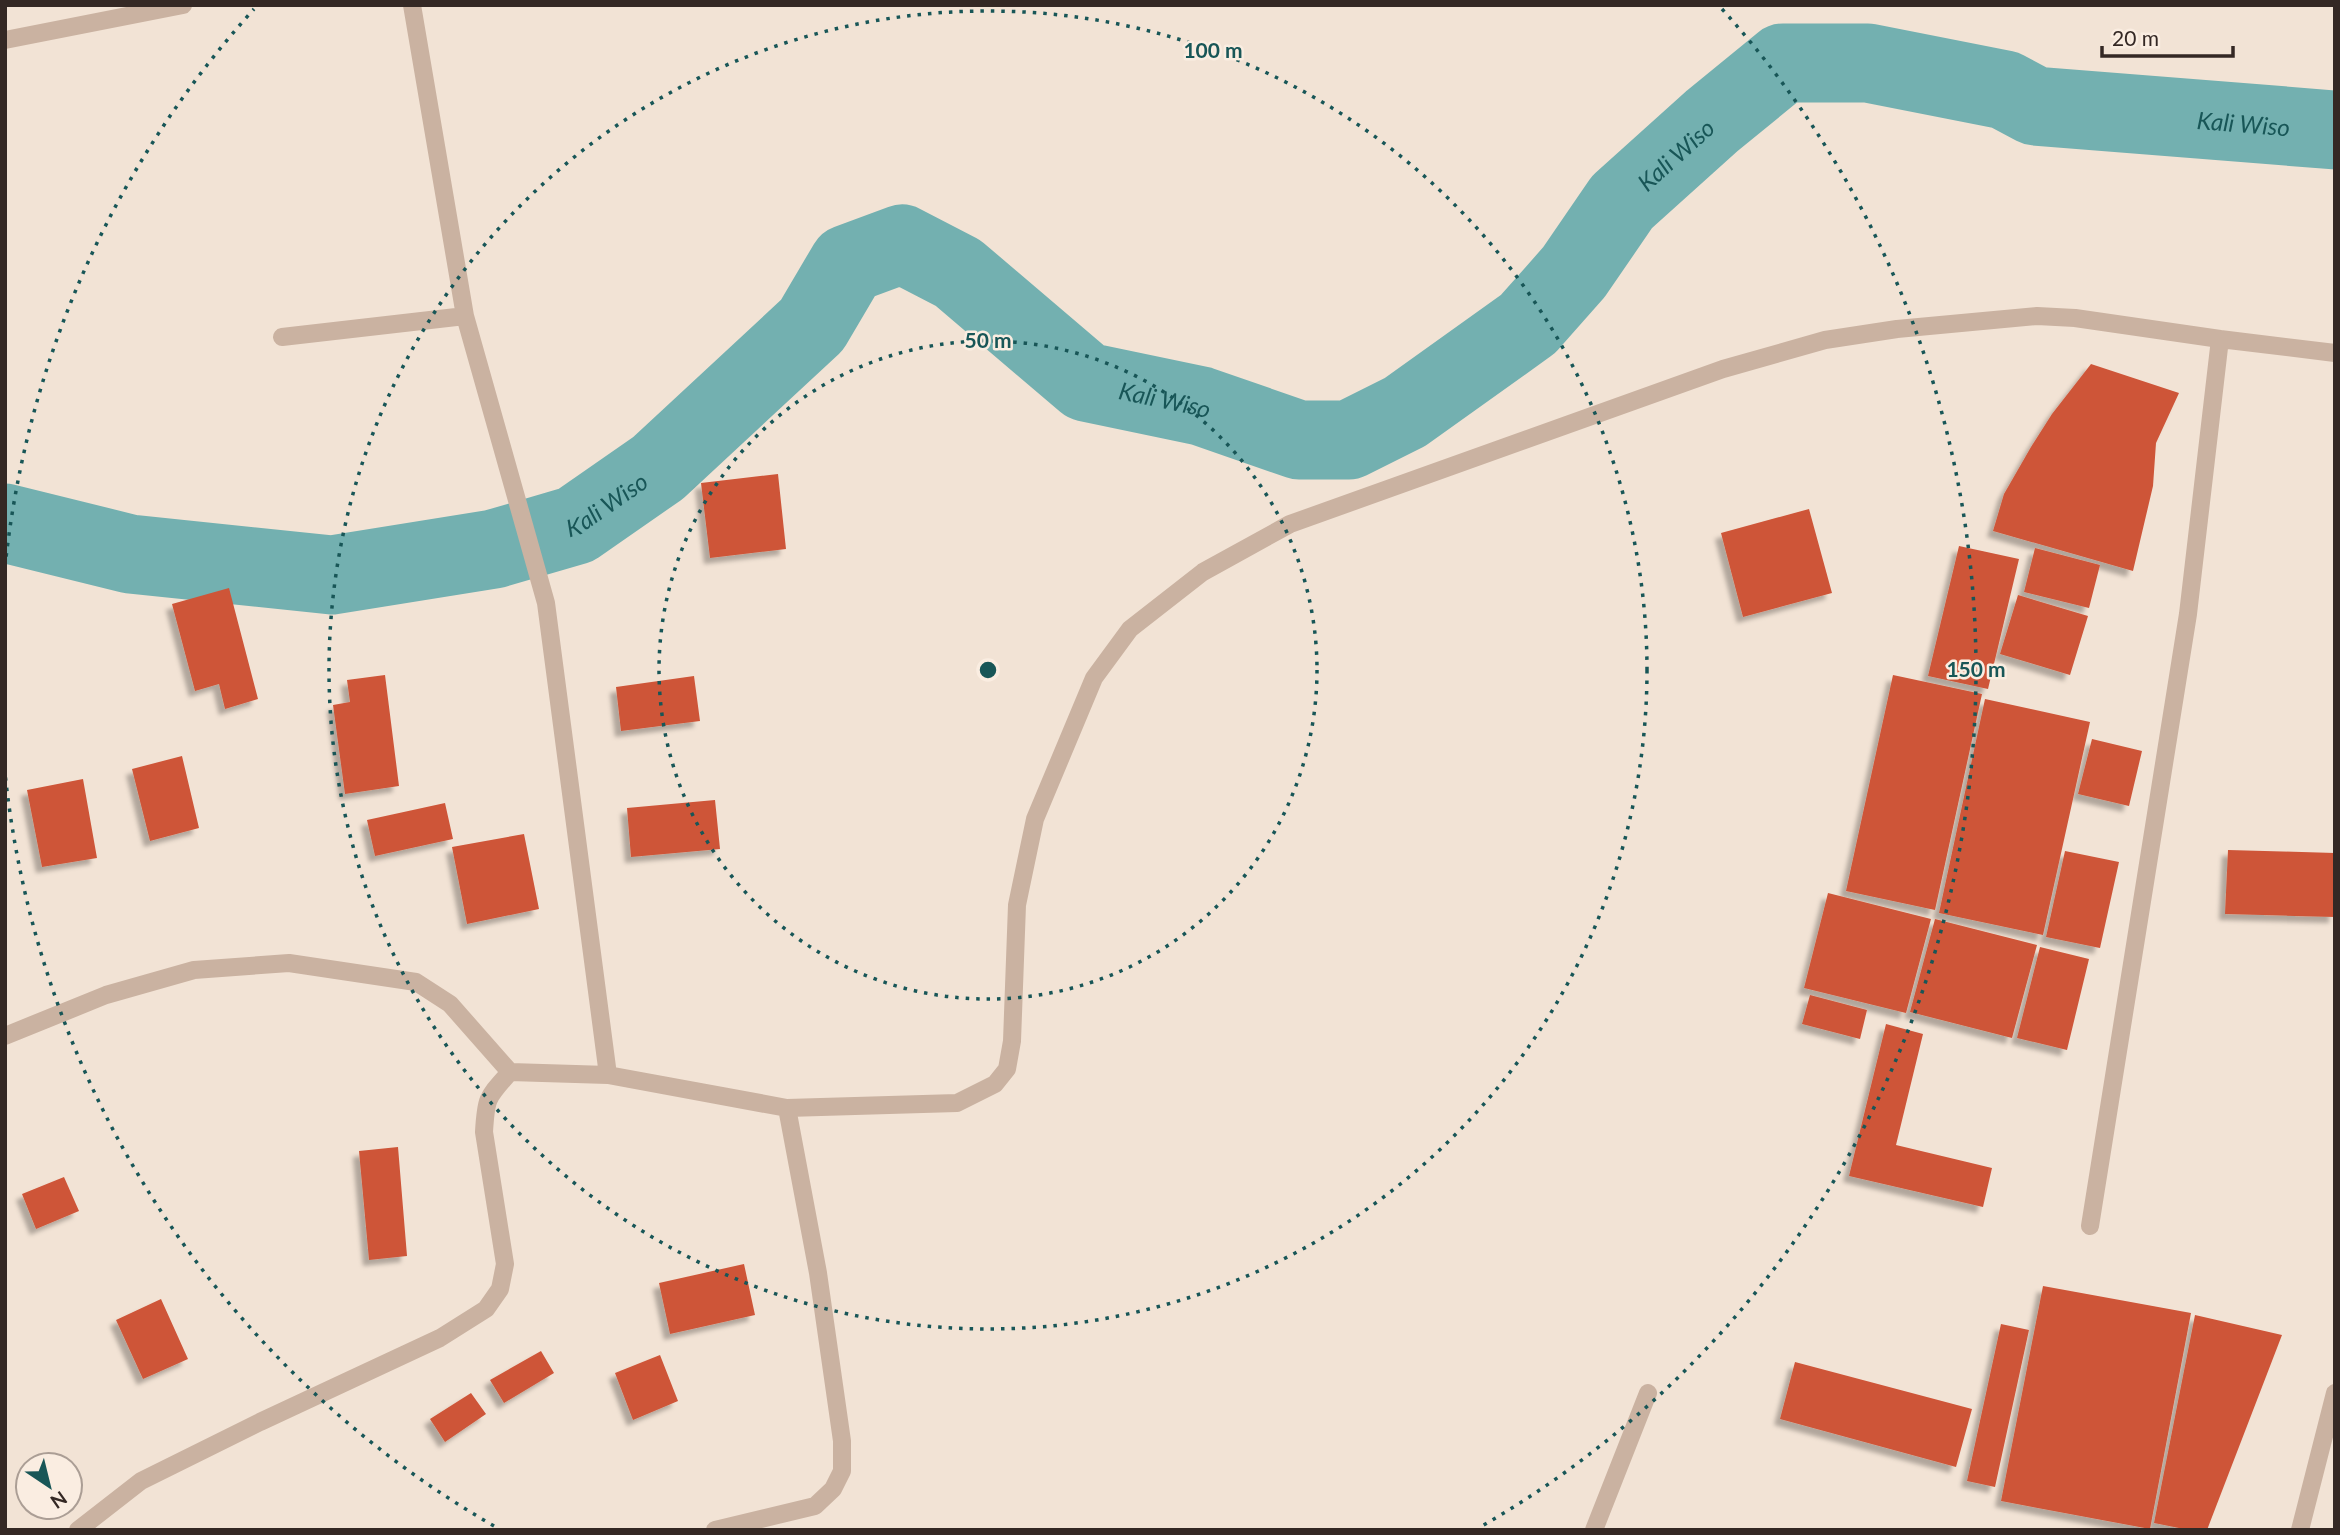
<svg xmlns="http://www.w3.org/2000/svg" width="2340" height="1535" font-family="Lato,sans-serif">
  <defs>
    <filter id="shadow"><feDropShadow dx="-6" dy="6" stdDeviation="2" flood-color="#0004"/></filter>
  </defs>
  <rect width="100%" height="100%" fill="#f2e3d5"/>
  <!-- water -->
  <path fill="#73b0b0" d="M2105,84L2223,85L2311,90L2335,96V150L2298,128L2251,154L2216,135L2164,139L2128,124L2081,119L2047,123L2035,106L2063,88Z"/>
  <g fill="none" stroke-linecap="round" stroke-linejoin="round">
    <!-- river -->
    <path stroke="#73b0b0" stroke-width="79" id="s1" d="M5,523L130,554L332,575L494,549L576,525L658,468L812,325L848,264L902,244L958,273L1086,382L1201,406L1299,440H1349L1405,412L1528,324L1574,272L1622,202L1712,121L1783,63H1868L2005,90L2035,106L2335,130"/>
  </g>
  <!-- building -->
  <path fill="#ce5538" filter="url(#shadow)" d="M2091,364L2179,393L2156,443L2153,486L2133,571L1993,531L2004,494L2031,447L2052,414Z
    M778,474L786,549L710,558L701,483Z
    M1809,509L1832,593L1743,617L1721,533Z
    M1959,546L2019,559L1988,689L1928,676Z
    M2035,548L2100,565L2089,608L2024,592Z
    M229,588L258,699L225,709L219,684L195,691L172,604Z
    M2018,595L2088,616L2070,675L2000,654Z
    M385,675L399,786L345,794L333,705L350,702L347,680Z
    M1893,675L1982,694L1935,910L1846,891Z
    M694,676L700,721L621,731L616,687Z
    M1985,699L2090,722L2043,935L1939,913Z
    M2092,739L2142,751L2129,806L2078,794Z
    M182,756L199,828L150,841L132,769Z
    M83,779L97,858L42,867L27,790Z
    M715,800L720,849L631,857L627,808Z
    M445,803L453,839L375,856L367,820Z
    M524,834L539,909L467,924L452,847Z
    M2228,850L2335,853V917L2225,914Z
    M2065,851L2119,862L2100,948L2046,937Z
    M1828,893L1931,919L1906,1013L1804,988Z
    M1935,919L2037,945L2012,1038L1910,1012Z
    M2040,947L2089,959L2067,1050L2017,1038Z
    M1810,995L1867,1010L1860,1039L1802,1024Z
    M1886,1024L1923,1034L1896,1145L1992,1168L1983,1207L1849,1176Z
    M398,1147L407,1256L369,1260L359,1151Z
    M64,1177L79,1211L36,1229L22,1194Z
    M744,1264L755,1315L670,1334L659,1283Z
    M2043,1286L2191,1313L2150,1529L2001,1501Z
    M161,1299L188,1359L143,1379L116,1320Z
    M2195,1315L2282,1335L2207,1530H2189L2154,1523Z
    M2001,1324L2029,1330L1995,1487L1967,1481Z
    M541,1351L554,1373L504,1403L490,1380Z
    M660,1355L678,1401L633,1420L615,1373Z
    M1795,1362L1972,1409L1956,1467L1780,1419Z
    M471,1393L486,1414L445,1442L430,1419Z"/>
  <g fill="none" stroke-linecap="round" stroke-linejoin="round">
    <!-- street -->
    <path stroke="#cab2a1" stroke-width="18" d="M412,5L465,316L546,603L608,1075
      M5,40L183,5
      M282,337L465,316
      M5,1036L106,995L194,970L289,963L416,982L450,1004L510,1072
      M2090,1226L2188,614L2220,339L2335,353
      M78,1530L141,1481L260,1422L440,1338L486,1309L500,1289L505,1264L484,1132C486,1097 487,1098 510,1072L608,1075L787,1108L957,1103L995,1084L1007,1069L1012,1041L1017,905L1035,819L1094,678L1130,629L1203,572L1290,524L1723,369L1825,340L1897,329L2037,316L2075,318L2220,339
      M715,1530L815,1506L833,1489L842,1471V1441L818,1273L787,1108
      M1594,1530L1648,1393
      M2300,1530L2335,1393"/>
  </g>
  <!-- distance rings -->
  <g fill="none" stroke="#185657" stroke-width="3.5" stroke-dasharray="3.5 7">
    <circle cx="988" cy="670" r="329"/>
    <circle cx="988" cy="670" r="659"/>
    <path d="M494 1526A988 988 0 0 1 5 773M5 567A988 988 0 0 1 254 9M1722 9A988 988 0 0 1 1482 1526"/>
  </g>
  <g text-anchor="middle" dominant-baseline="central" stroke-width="5" stroke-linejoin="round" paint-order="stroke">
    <!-- water labels -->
    <g font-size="24" font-style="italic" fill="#185657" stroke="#faede1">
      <text stroke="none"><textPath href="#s1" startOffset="2571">Kali Wiso</textPath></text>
      <text stroke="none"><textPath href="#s1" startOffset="1962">Kali Wiso</textPath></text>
      <text stroke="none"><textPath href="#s1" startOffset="1332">Kali Wiso</textPath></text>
      <text stroke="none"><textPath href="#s1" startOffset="618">Kali Wiso</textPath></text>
    </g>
  </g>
  <circle cx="988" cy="670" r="10" fill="#185657" stroke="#faede1" stroke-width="3.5"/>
  <g font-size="21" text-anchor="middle" font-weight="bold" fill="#185657" stroke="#faede1" stroke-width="5" stroke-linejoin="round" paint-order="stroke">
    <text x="1213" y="58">100 m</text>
    <text x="988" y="348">50 m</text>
    <text x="1976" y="677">150 m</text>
  </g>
  <!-- border -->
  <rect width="2340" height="1535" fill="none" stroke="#342824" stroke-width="14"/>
  <!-- north arrow -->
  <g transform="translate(49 1486) rotate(145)"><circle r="33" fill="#faede1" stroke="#ab9e95" stroke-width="2"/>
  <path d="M0-5L12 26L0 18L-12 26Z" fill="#185657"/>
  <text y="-10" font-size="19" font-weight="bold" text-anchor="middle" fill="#342824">N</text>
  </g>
  <!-- scale -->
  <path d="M2102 46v10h131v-10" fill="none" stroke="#342824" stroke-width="3.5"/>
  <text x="2112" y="46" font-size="21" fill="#342824" stroke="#faede1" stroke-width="5" paint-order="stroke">20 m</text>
</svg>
